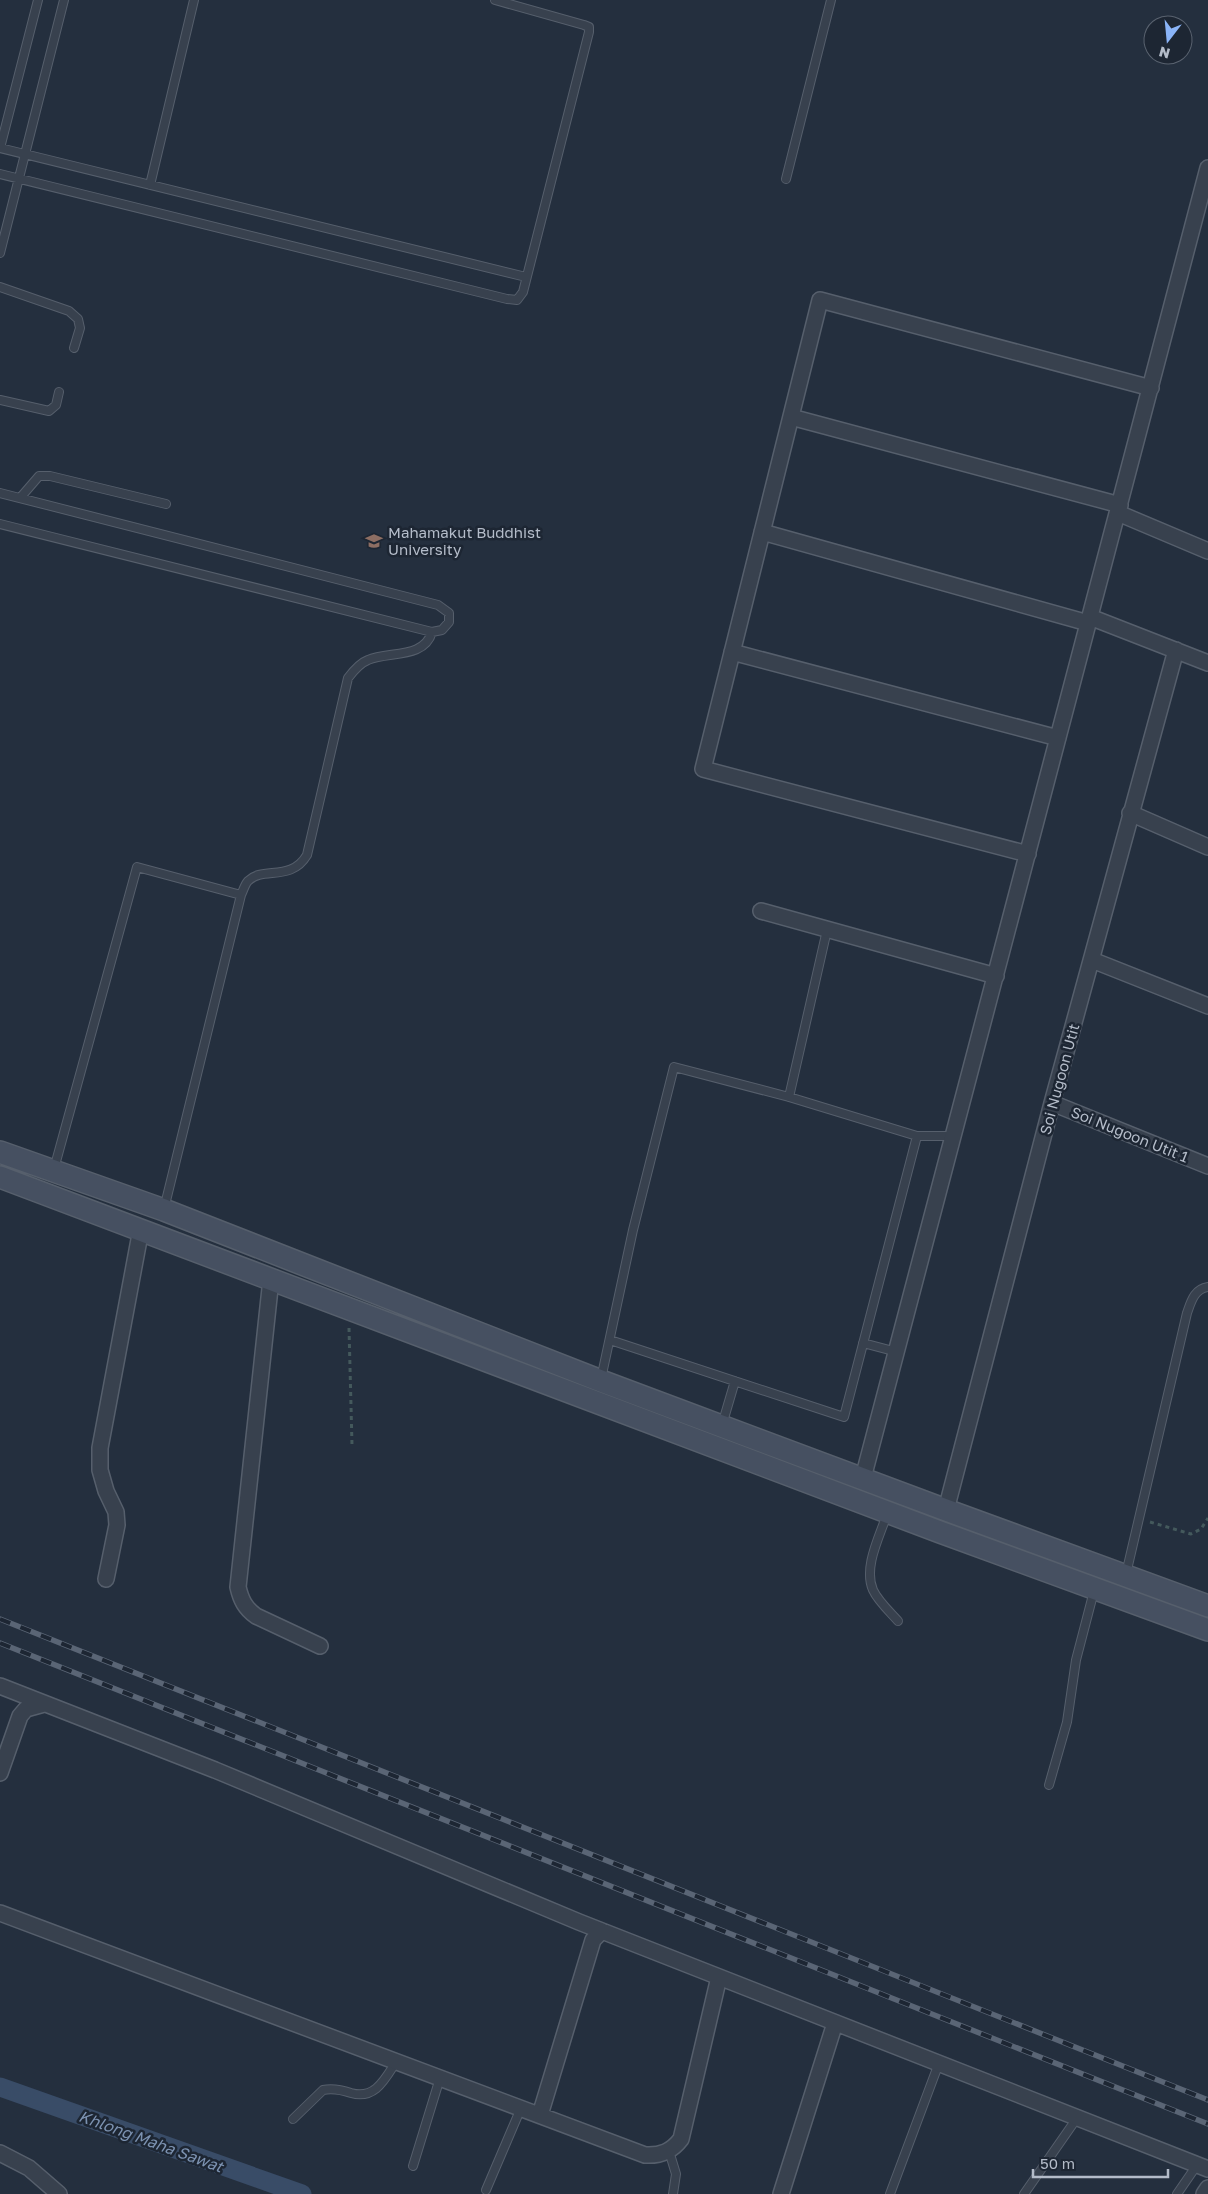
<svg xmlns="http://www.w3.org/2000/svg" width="1208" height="2194" font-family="'Golos Text',sans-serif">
  <rect width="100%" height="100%" fill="#242f3e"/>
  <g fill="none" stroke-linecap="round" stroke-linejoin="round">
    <!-- canal -->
    <path stroke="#394c67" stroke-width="19" d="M0,2087L302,2194"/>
    <!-- lane casing -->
    <g stroke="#565f6c" stroke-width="10">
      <path id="lane" d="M0,148L526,277
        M0,148L38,0
        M0,174L507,299L517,300L523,292L589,32V27L584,25L495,0
        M786,179L831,0
        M150,185L194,0
        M0,253L64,0
        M0,287L69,311L78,319L80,328L74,348
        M0,400L49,411L56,405L59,392
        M0,493L438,605L449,613V622L442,630L432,632L0,524
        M20,498L39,476H50L166,504
        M241,895C243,891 245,884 248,881C263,866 291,882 307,855L348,678C354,670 360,663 368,660C389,651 424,659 432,632
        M789,1097L827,930
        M54,1169L137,867L241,895L164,1209
        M610,1340L844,1417L917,1136
        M863,1343L897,1352
        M601,1379L633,1230L674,1067L789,1097L917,1136H953
        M722,1425L735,1381
        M887,1514C880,1536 863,1567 873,1590C878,1601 890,1612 898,1621
        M1126,1574L1187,1313C1191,1302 1194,1289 1208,1287
        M1049,1785L1067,1722L1076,1660L1094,1591
        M293,2119L323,2090C333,2088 342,2090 351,2093C375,2100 385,2079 396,2062
        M669,2151L676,2174L673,2194
        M413,2166L440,2078
        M486,2190L521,2108
        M890,2194L939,2063
        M1024,2194L1077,2118
        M1177,2194L1197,2165"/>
    </g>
    <!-- street casing -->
    <g stroke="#565f6c" stroke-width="18">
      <path id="street" d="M791,417L1120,505
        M1118,513L1208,551
        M762,532L1088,623
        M1090,617L1208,663
        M732,652L1058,738
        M1130,813L1208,847
        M1028,854L703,769L820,300L1151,388
        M761,911L996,976
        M1092,960L1208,1006
        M1052,1103L1208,1166
        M271,1279L238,1587C241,1600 245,1608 256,1616L320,1646
        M863,1478L1208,168
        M946,1510L1052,1103L1176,650
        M106,1579L117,1525L116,1512L106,1491L100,1470V1448L141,1229
        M0,1686L215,1770L579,1922L1208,2169
        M0,1773L20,1716L26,1709L44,1704
        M0,1913L645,2155C661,2156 672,2151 681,2139L719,1977
        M540,2115L593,1940L602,1931
        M0,2153L29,2168L59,2194
        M781,2194L835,2023
        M1204,2194L1208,2188"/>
    </g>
    <!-- secondary casing -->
    <g stroke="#565f6c" stroke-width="24">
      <path id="secondary" d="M0,1152L164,1210L601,1381L946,1510L1208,1606
        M0,1177L940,1532L1208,1630"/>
    </g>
    <!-- path -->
    <path stroke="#44595c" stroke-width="3" stroke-dasharray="4 4" stroke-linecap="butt" d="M349,1328L352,1445
      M1150,1522L1191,1534L1201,1529L1208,1518"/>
    <!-- lane -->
    <use href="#lane" stroke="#38414e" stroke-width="8"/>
    <!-- street -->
    <use href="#street" stroke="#38414e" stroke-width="15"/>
    <!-- secondary -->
    <use href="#secondary" stroke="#465061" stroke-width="21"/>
    <!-- rail casing -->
    <g stroke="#5a6575" stroke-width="5.5">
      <path id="rail" d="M0,1619L1208,2100
        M0,1643L1208,2124"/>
    </g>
    <!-- rail -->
    <use href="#rail" stroke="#1d2633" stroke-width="4" stroke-dasharray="11" stroke-linecap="butt"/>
  </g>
  <!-- icons -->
  <defs>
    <g id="university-bare" transform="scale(1.35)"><path d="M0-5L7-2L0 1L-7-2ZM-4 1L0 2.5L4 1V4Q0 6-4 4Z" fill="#8d6e63" stroke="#1d2633" stroke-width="2.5" paint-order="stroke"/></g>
  </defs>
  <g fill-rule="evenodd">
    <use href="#university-bare" x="374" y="541"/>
  </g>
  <g text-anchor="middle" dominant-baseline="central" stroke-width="5" stroke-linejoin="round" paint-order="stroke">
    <!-- poi labels -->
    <g font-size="15" fill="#b4bcc9" stroke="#1d2633" text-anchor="start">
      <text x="388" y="532">Mahamakut Buddhist<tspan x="388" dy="17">University</tspan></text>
    </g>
    <!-- street labels -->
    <g font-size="15" fill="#b4bcc9" stroke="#1d2633">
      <text transform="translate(1059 1079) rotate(-75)">Soi Nugoon Utit</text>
      <text transform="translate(1130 1134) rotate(22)">Soi Nugoon Utit 1</text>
    </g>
    <!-- water labels -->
    <g font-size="16" font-style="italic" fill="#7c92b1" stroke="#1d2633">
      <text transform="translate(151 2141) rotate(20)">Khlong Maha Sawat</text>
    </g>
  </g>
  <!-- north arrow -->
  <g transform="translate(1168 40) rotate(196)"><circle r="24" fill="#1d2633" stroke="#59626f"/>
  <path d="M0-4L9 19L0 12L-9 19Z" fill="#8ab4f8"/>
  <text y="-8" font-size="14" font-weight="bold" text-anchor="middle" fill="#b4bcc9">N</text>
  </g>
  <!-- scale -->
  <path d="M1033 2169v8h135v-8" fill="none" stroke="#b4bcc9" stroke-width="2.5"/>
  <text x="1040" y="2169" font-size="15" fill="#b4bcc9" stroke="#1d2633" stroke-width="4" paint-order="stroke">50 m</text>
</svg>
